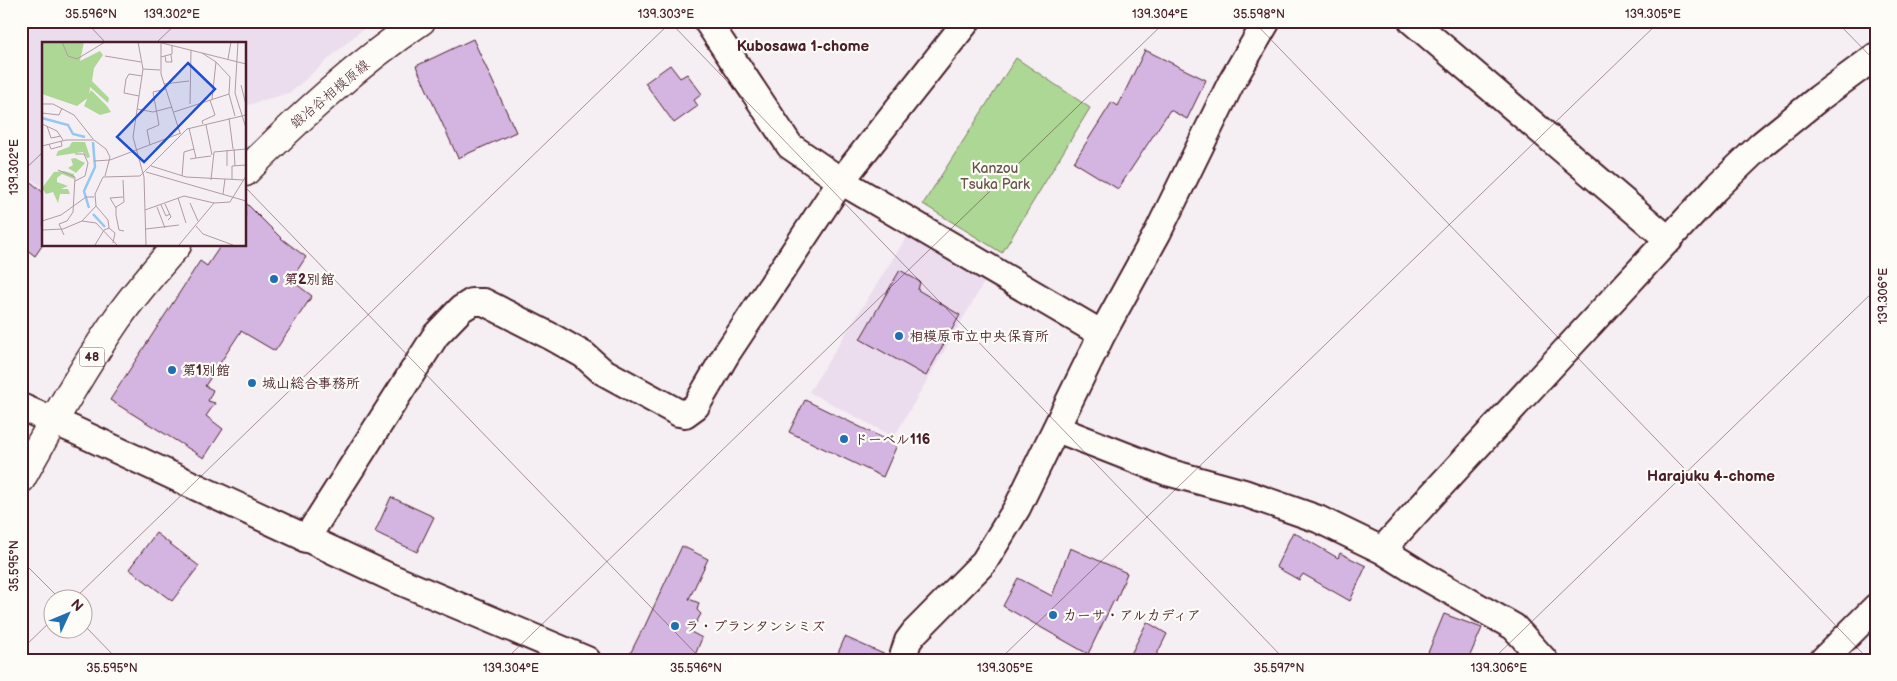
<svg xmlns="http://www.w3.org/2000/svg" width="1897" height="681" font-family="'Balsamiq Sans','Klee One',sans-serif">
  <rect width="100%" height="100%" fill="#f5eef3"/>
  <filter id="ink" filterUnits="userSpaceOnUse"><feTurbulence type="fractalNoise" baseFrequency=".02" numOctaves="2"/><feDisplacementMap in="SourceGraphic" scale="10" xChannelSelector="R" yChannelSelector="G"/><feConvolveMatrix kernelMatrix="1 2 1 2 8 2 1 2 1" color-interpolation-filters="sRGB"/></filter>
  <g filter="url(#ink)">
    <!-- built -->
    <path fill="#ebddee" d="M21,21H375L358,33L291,92L245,106V44H44V189L21,171Z
      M909,233L986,279L894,437L809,392Z"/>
    <!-- green -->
    <path fill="#add794" stroke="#7c7b60" d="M1016,58L1090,108L1002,253L923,204Z"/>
    <!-- building -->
    <path fill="#d4b5e1" stroke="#4a1f2b" d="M473,39L516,132L458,158L416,66Z
      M1145,50L1206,80L1187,119L1170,110L1118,189L1074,162L1112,102L1118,106Z
      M670,65L680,78L687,74L702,94L694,100L698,106L674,123L645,83Z
      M21,174L44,193V243L35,256L21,245Z
      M245,202L282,239L306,257L291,280L312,296L275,351L241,331L205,386L213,390L208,401L215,403L206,416L223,429L204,458L110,400L200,261L207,266L221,245H245Z
      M900,270L920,282L918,290L960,315L926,376L860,339Z
      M805,400L897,445L883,477L789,432Z
      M391,497L434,517L417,552L375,532Z
      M1293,532L1338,558L1340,553L1366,566L1350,601L1303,574L1299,580L1276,567Z
      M156,533L199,566L172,601L129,569Z
      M682,546L708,559L689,599L699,603L697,610L701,614L691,632L702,638L693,660H627L642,630H643Z
      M1070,548L1127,573L1116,601L1114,600L1088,654L1003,606L1018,578L1052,596Z
      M1444,614L1482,628L1468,660H1425Z
      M1147,622L1167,634L1154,660H1128Z
      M845,637L888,656L887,660H835Z"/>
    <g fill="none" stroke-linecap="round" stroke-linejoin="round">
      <!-- minor casing -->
      <g stroke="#4a1f2b" stroke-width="30">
        <path id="minor" d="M707,21L790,146L841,181L1102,334
          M1412,21L1669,240
          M21,407L74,430L390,577L587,660
          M1057,429L1167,472L1244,493L1318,519L1382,550L1422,575L1514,627L1544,660
          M306,539L436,335L461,309L472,302H484L552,337L584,355L602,371L679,413L685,414L696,406L727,353L841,181L967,21
          M1382,550L1432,495L1715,189L1762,144L1819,98L1876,56
          M902,660L908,641L914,633L984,562L1017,508L1102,334L1158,232L1231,83L1267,21
          M1823,660L1876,607"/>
      </g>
      <!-- primary casing -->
      <g stroke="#4a1f2b" stroke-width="31">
        <path id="primary" d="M245,172C299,118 357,64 421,21
          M21,479C51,424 82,370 117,319C135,293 156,269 177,245"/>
      </g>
      <!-- minor -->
      <use href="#minor" stroke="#fdfcf7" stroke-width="26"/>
      <!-- primary -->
      <use href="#primary" stroke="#fdfcf7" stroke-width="28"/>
    </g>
  </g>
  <!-- ticks -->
  <path fill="none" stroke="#4a1f2b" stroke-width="1" stroke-opacity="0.45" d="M85,21L107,44M669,21L1285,660M1253,21L1869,660M1836,21L1876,62M155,44L179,21M21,173L44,151M245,187L702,660M21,560L59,598M75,598L672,21M82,623L118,660M21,650L52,620M505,660L1166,21M999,660L1660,21M1492,660L1876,289"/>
  <!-- markers -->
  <g fill="#1f6fb2" stroke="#fdfcf7" stroke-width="2">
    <circle cx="274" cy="279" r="5"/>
    <circle cx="899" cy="336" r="5"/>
    <circle cx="172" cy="370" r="5"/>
    <circle cx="252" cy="383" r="5"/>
    <circle cx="844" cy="439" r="5"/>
    <circle cx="1053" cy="615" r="5"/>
    <circle cx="675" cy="626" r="5"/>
  </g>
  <g text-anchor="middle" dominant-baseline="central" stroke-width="4.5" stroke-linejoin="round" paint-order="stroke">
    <!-- shield labels -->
    <rect fill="#fdfcf7" stroke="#806168" stroke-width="1" x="79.5" y="347.5" width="25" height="19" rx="4"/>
    <g font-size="12" font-weight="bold" fill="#4a1f2b">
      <text x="92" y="357">48</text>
    </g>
    <!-- street labels -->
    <g font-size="14" fill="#4a1f2b" stroke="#fdfcf7">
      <text transform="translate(330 94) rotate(-40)">鍛冶谷相模原線</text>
    </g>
    <!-- park labels -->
    <g font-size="14" fill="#68564a" stroke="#fdfcf7">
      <text x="995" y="168">Kanzou<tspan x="995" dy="16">Tsuka Park</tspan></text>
    </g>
    <!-- poi labels -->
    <g font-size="14" font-weight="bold" fill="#4a1f2b" stroke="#fdfcf7" text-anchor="start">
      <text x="284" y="279">第2別館</text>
      <text x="909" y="336">相模原市立中央保育所</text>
      <text x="182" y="370">第1別館</text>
      <text x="262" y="383">城山総合事務所</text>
      <text x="854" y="439">ドーベル116</text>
      <text x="1063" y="615">カーサ・アルカディア</text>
      <text x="685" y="626">ラ・プランタンシミズ</text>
    </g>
    <!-- neighbourhood labels -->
    <g font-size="15" font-weight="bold" fill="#4a1f2b" stroke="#fdfcf7">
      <text x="803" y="46">Kubosawa 1-chome</text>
      <text x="1711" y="476">Harajuku 4-chome</text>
    </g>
  </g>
  <!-- overview -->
  <g transform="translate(42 42)">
    <rect width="204" height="204" fill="#f5eef3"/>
    <path d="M0,0H42L38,19L58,9L61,13L52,26L50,39L67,56L66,61L48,45L47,55L35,64L0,52ZM49,48L65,64L69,70L58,73L42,64ZM30,100H43L48,115L45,116L41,110L14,114L16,109L27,105ZM33,116L43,121L34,131L26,126L31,123L29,117ZM22,129L32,132V137L20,132L15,136V140L26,144L19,147H26L28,152H18L16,161L11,150L4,152L0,146L12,130Z" fill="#add794"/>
    <path fill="none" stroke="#93c8f1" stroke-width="2.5" d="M0,76L26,83L31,92L43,95M47,166L42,149L53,125L51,100M51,172L63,185"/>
    <path fill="none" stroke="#b19ba3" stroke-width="1" d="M20,0L26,14L35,17L63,0M96,0L101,27L91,95L102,135L104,203M119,0V32L138,91M196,0L193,51L204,86M120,1L204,22M160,11L174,20L170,57M63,14L99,20M123,14L124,20H130L129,13M119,15L130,12V3M186,17L189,0M174,20L188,35L187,52L193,74M101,27L118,28M122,42L147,39M199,43L204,63M97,54L82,51L84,37L87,32L100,34M0,62H11L32,73L51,97M148,62L149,8M95,67L111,70L130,65M132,70L187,52M0,71L17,73L20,66M187,76L191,107M0,82L15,89L21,98M161,82L160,79L173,73L168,58M164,83L170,113M5,84L9,96L19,94M147,86L154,116L148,117M7,102L9,107L20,104L19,99M108,103L105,88L117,83L111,50L124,47M0,104L24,98H52L64,107L68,115L63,134M192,107L193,124M185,108V124M154,116L169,114M52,119L68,118L139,91M109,124L144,135L202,138M16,128L33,135L31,170L25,179L17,182L22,193M104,130L204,159M140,134L142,110L152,107M190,137V124L204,123M81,138L82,160L74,165V173L77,188L82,189M169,138L172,110L204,107M33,139L43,134L46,121L42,112H33M181,152L183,137M136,156L144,181M148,161L156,179M123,162L129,175L126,178M119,163L124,174L128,172M54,164L66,178L67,186M115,165L123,186M74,166L68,156L81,155M103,168L142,154L172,161M0,179L19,173L44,155H52M40,179L54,181L75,203M154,184L161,192L191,203M67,186L73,191L71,201M104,187L137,183M0,188L21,187L40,179L54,164L53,152L61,135L98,134L145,87L204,73M53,203L62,188L67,186M137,203L172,161L188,160L204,134"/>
    <path fill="#1d4ed8" fill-opacity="0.15" stroke="#1d4ed8" stroke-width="2.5" d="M146,21L173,47L102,120L75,95Z"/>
    <rect width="204" height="204" fill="none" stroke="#4a1f2b" stroke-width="2.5"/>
  </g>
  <!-- margin -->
  <rect width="1897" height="681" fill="none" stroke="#fdfcf7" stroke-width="55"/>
  <!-- north arrow -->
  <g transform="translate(68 614) rotate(46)"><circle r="24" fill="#fdfcf7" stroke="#b5a4a5"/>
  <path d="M0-4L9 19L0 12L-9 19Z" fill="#1f6fb2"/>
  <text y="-8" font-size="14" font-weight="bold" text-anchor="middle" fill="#4a1f2b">N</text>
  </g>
  <rect x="28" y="28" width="1842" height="626" fill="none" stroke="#4a1f2b" stroke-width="2"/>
  <g font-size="12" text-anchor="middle" fill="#4a1f2b">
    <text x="91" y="18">35.596°N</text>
    <text x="172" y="18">139.302°E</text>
    <text x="666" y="18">139.303°E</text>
    <text x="1160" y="18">139.304°E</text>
    <text x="1259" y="18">35.598°N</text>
    <text x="1653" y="18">139.305°E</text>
    <text transform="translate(14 167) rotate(-90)" y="4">139.302°E</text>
    <text transform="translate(1883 296) rotate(-90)" y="4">139.306°E</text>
    <text transform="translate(14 566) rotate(-90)" y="4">35.595°N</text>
    <text x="112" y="672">35.595°N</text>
    <text x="511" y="672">139.304°E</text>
    <text x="696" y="672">35.596°N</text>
    <text x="1005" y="672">139.305°E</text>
    <text x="1279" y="672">35.597°N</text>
    <text x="1499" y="672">139.306°E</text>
  </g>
</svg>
